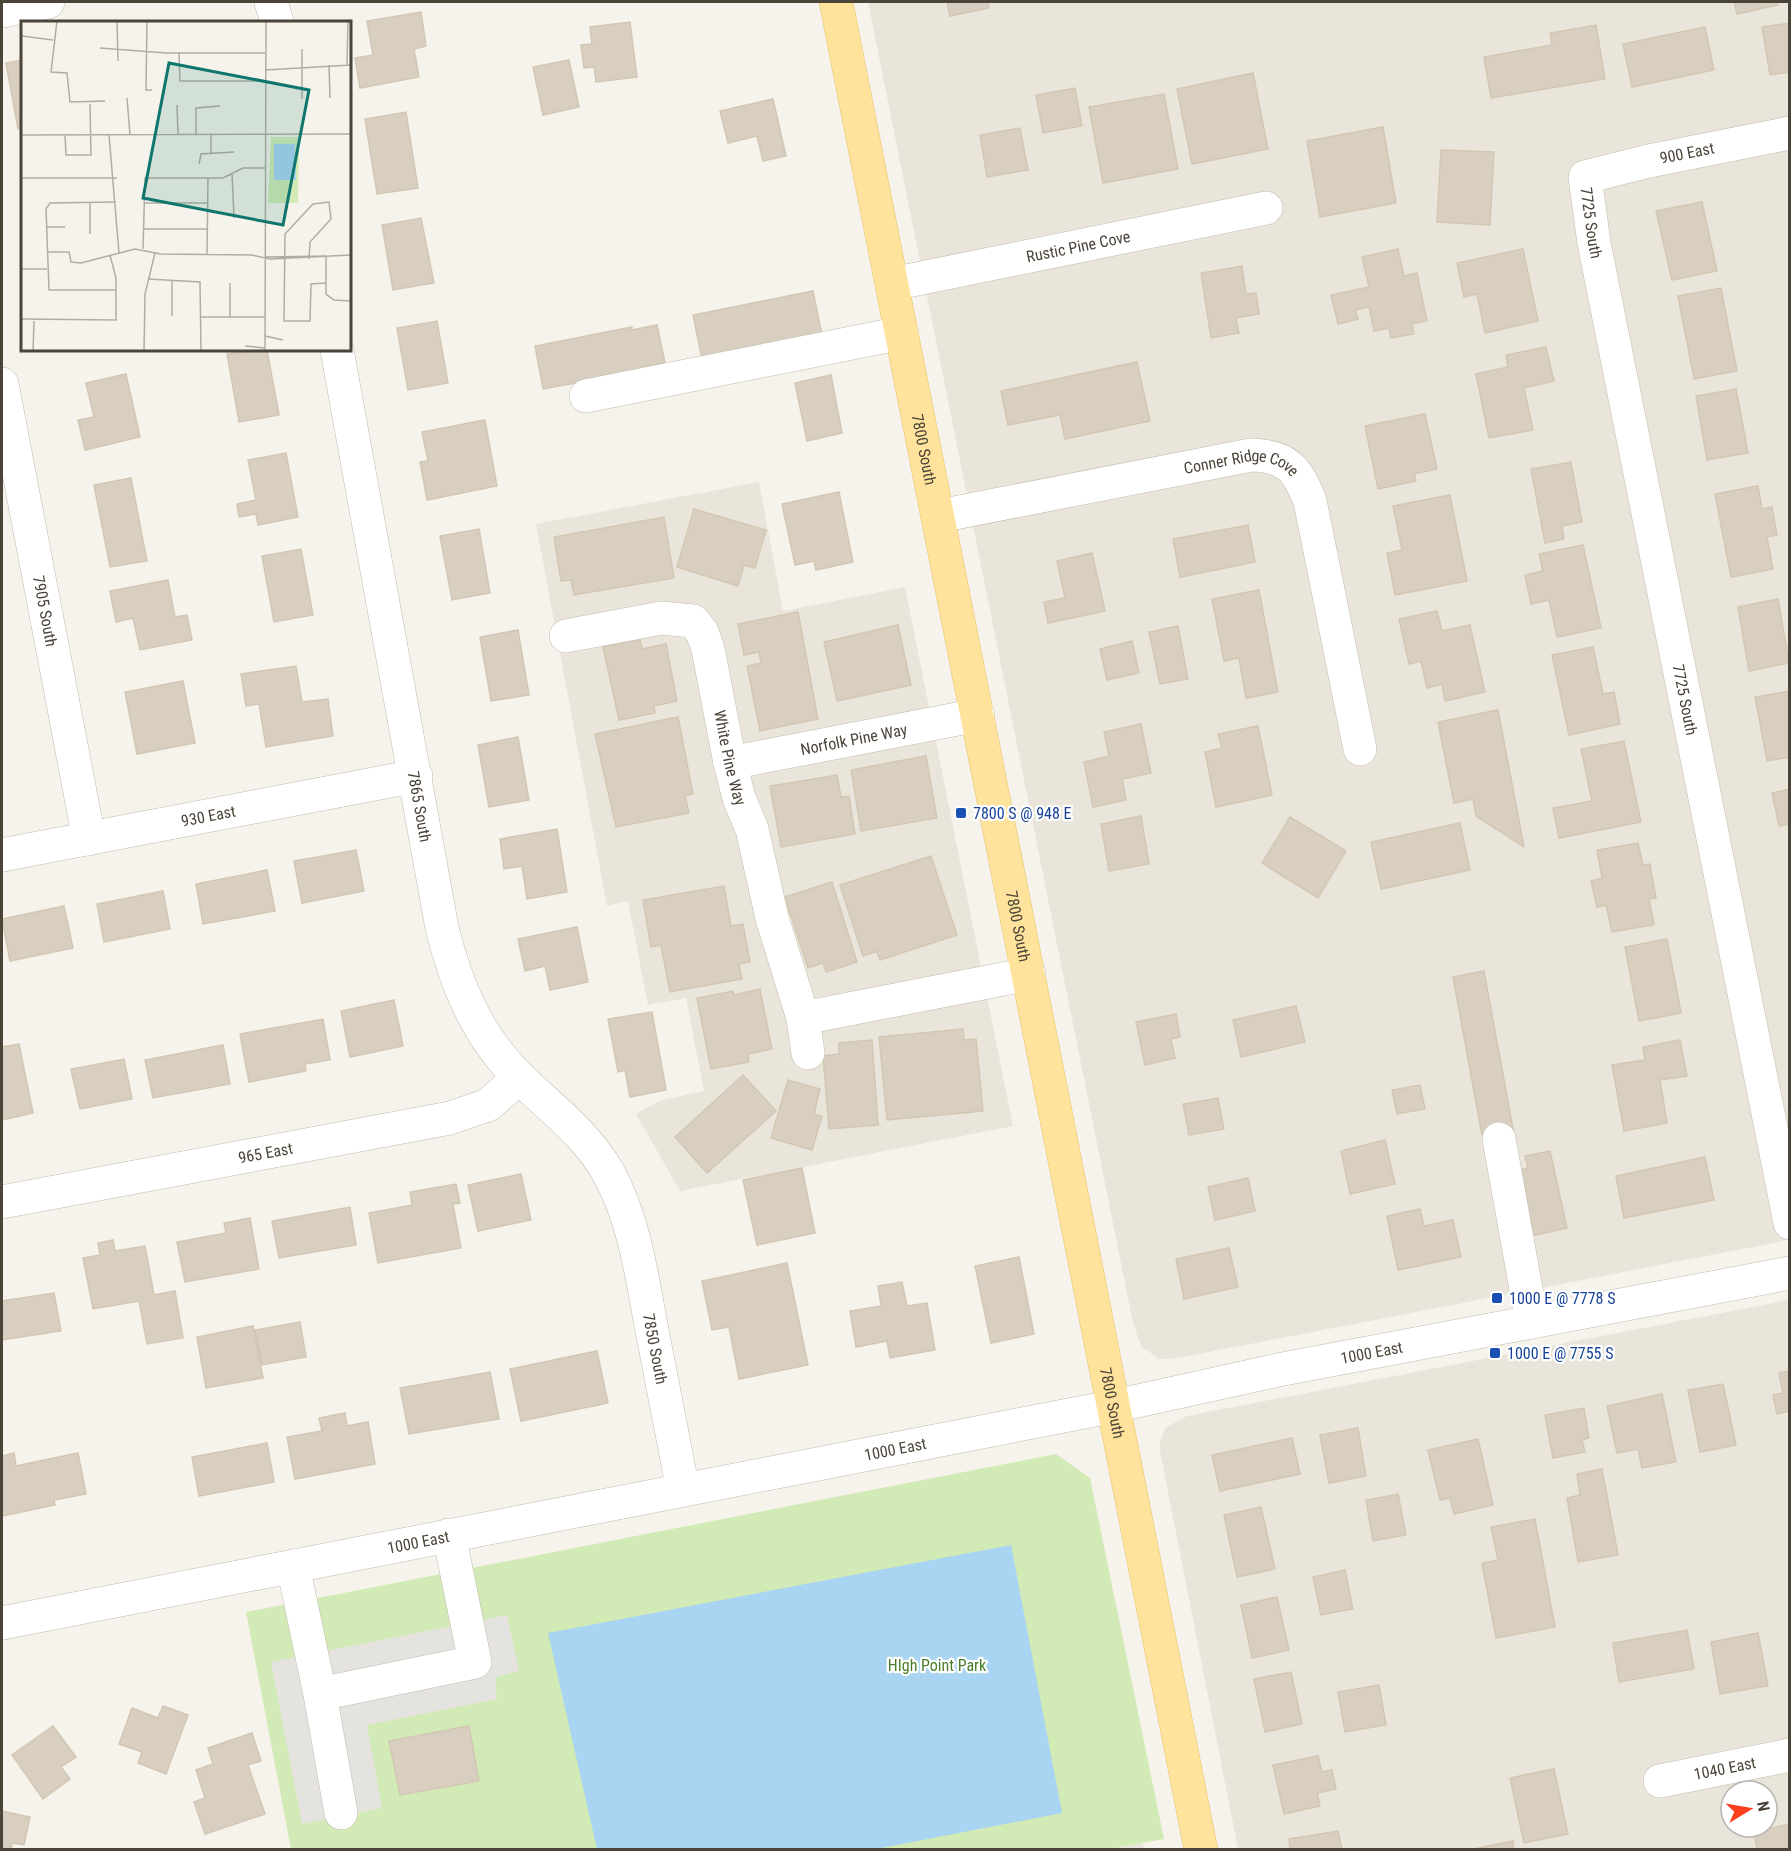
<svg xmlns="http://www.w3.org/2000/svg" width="1791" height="1851" font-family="'Roboto Condensed',sans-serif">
  <rect width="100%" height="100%" fill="#f6f3ec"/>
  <!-- residential -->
  <path fill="#eae5da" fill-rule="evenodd" d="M868,2H1789V1240L1178,1358L1159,1359L1141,1346L1133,1323Z
    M759,482L783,611L905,587L1013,1126L680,1191L636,1114L659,1101L704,1091L686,998L648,1005L628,901L607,906L536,524Z
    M1789,1300V1849H1238L1160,1451V1443L1165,1428L1187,1416ZM1731,1791H1767V1827H1731Z
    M1143,1843L1144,1849L1104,1850Z"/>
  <!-- green -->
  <path fill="#d2eab5" d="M1056,1454L1090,1478L1164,1839L1104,1850L291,1849L246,1612Z"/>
  <!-- parking -->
  <path fill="#e5e3e0" d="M507,1615L519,1671L495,1677L497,1699L367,1725L382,1808L302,1824L271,1662Z"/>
  <!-- water -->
  <path fill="#a9d4f2" d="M1011,1545L1062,1813L876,1849H597L548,1633Z"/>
  <!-- building -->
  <path fill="#d8cfc1" stroke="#d3c7b4" stroke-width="1.5" d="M947,2H988L989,8L950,16Z
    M1734,2H1778V5L1737,14Z
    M421,12L426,46L414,49L419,77L360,88L355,58L373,55L367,21Z
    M630,22L637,77L596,82L594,67L584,68L581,45L592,44L590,27Z
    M1790,23V72L1770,75L1762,27Z
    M1596,25L1605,79L1491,98L1484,57L1552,45L1550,33Z
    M1705,27L1714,70L1632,87L1623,44Z
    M22,60V128L18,129L6,63Z
    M569,60L579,107L543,115L533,67Z
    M1253,73L1268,149L1192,164L1177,89Z
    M1075,88L1082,126L1043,133L1036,95Z
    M1164,94L1178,169L1103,183L1089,107Z
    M773,99L786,156L763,161L757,136L728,143L720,111Z
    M406,112L418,188L377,194L365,119Z
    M1383,127L1396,203L1320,217L1307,141Z
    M1020,128L1028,170L987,177L980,135Z
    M1441,150L1494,152L1490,225L1437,222Z
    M1702,202L1717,271L1672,280L1656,211Z
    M421,218L434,283L393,290L382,225Z
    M1398,249L1404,276L1417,273L1427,321L1412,324L1414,334L1391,338L1389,328L1374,331L1369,307L1355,310L1358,319L1338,324L1331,295L1369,287L1362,257Z
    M1523,249L1538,321L1485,333L1477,294L1464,297L1457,263Z
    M1242,266L1246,294L1256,293L1259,314L1236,318L1239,333L1211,338L1201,273Z
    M1721,288L1737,371L1694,379L1678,296Z
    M813,291L822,335L702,359L693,315Z
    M437,321L448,383L408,390L397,328Z
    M657,325L665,363L640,367L641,371L543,389L535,346L632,327V330Z
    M1546,347L1554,381L1524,388L1533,430L1489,438L1476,374L1508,367L1506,355Z
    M255,350H267L279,415L239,422L227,354Z
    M1137,362L1150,421L1065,439L1060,415L1008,425L1001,391Z
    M126,374L140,437L85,450L78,420L94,417L86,383Z
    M831,375L842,433L807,441L795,383Z
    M1736,389L1748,453L1707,460L1696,396Z
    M1425,414L1437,469L1414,474L1416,481L1378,489L1365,426Z
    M485,420L497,486L427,500L420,462L428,461L422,432Z
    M286,453L298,517L258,525L256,514L239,517L237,504L256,500L248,460Z
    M1571,462L1582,522L1562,526L1564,539L1545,543L1531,469Z
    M131,478L147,561L110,567L94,485Z
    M1758,486L1762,509L1772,507L1777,535L1767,537L1773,569L1731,577L1715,494Z
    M839,492L853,562L816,570L814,561L795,565L782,504Z
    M1450,495L1467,581L1395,595L1387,553L1402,550L1393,506Z
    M694,509L766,530L755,568L744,565L738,586L677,567Z
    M664,517L674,578L574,595L571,580L561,581L554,537Z
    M1248,525L1255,562L1180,577L1173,539Z
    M479,529L490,593L452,600L440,536Z
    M1583,545L1601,628L1557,637L1549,600L1531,604L1525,575L1543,571L1539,554Z
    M301,549L313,615L274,622L262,556Z
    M1092,553L1105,611L1048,623L1044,602L1065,598L1057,561Z
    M168,580L175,617L187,615L192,640L140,650L133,618L116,622L110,591Z
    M1259,590L1278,692L1246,698L1239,658L1224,661L1212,599Z
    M1778,599L1789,663L1749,671L1738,607Z
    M1437,611L1442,631L1470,625L1485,692L1445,701L1442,684L1427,688L1421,661L1409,664L1399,619Z
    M798,612L818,719L760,731L747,666L761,663L759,652L744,655L738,624Z
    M898,625L911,685L837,701L824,642Z
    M1178,626L1188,679L1160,684L1149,632Z
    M518,630L529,695L491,701L480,637Z
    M640,639L642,649L666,644L677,701L654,706L655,713L619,720L603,647Z
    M1132,641L1139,673L1107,680L1100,649Z
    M1593,647L1603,694L1614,692L1620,724L1569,735L1552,655Z
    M296,666L302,702L328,699L333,736L266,747L259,704L246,706L241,674Z
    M183,681L195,743L137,754L125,692Z
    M1790,691V757L1767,761L1755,697Z
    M1498,710L1524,847L1476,816L1473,799L1454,803L1438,722Z
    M678,717L693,794L685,796L689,813L616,827L595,734Z
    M1141,724L1151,773L1122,779L1126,800L1093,807L1084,762L1109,756L1104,732Z
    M1258,726L1272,795L1216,807L1205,752L1222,748L1218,734Z
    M518,737L529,800L489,807L478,745Z
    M1624,741L1641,822L1559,838L1553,808L1592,801L1581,749Z
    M926,756L937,818L861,831L851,770Z
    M837,775L841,797L849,796L855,834L781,847L770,786Z
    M1790,789V824L1779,826L1772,793Z
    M1141,816L1149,864L1109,871L1101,824Z
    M1290,817L1346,851L1318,898L1262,863Z
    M1460,823L1470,870L1381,889L1371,842Z
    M557,829L567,892L527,899L522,866L504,869L500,839Z
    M1638,843L1643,865L1650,864L1656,898L1649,899L1654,925L1612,932L1606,905L1597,907L1591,881L1602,878L1597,850Z
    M356,850L364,891L302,903L294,861Z
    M931,856L957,935L880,960L877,951L863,956L840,885Z
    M267,870L275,911L203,924L196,884Z
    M832,882L857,962L826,972L823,963L808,968L785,897Z
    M724,886L731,926L743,924L750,962L739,964L742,979L670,992L661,945L651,947L643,900Z
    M163,891L170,929L104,942L97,904Z
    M64,906L73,948L10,961L2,919Z
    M577,927L588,982L550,990L545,966L525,971L518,939Z
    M1667,939L1681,1013L1639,1021L1625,947Z
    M1484,971L1513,1129L1482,1135L1453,977Z
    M760,989L772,1049L748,1054L749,1062L711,1069L697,998L733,991L734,995Z
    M394,1000L403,1046L350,1057L341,1011Z
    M1296,1006L1305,1042L1241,1057L1233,1020Z
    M652,1012L666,1090L630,1097L625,1070L618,1072L608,1019Z
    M1176,1014L1180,1037L1171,1039L1175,1058L1145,1065L1136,1022Z
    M323,1019L330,1060L305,1064L306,1071L249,1082L240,1034Z
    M963,1029L964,1040L976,1039L983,1111L887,1120L879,1037Z
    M872,1040L878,1125L829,1129L823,1056L839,1054V1043Z
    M1680,1040L1687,1076L1660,1080L1667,1123L1624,1131L1612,1065L1645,1060L1643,1047Z
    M19,1044L33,1113L2,1120V1047Z
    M223,1045L230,1084L153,1098L145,1060Z
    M124,1059L132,1099L80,1109L71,1069Z
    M743,1075L776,1111L707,1173L675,1137Z
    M788,1080L820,1089L814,1114L822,1116L812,1150L771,1138Z
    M1420,1085L1425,1109L1397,1114L1392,1090Z
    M1218,1098L1224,1129L1189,1135L1183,1104Z
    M1385,1140L1395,1184L1350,1194L1341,1151Z
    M1550,1151L1567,1228L1527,1237L1513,1172L1528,1168L1525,1156Z
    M1705,1157L1714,1200L1624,1218L1616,1176Z
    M802,1168L815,1233L757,1245L743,1180Z
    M521,1174L531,1220L478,1231L468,1185Z
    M1248,1178L1255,1211L1215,1220L1208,1187Z
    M456,1184L460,1203L453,1204L461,1248L378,1263L369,1213L412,1205L410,1192Z
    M350,1207L356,1245L279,1258L272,1221Z
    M1420,1209L1424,1226L1453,1220L1461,1257L1398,1270L1387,1216Z
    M250,1218L259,1269L185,1282L177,1242L226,1233L224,1223Z
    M113,1240L115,1251L145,1246L154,1295L175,1291L183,1338L147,1344L139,1301L93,1309L83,1258L100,1255L98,1243Z
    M1229,1248L1238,1287L1184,1299L1176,1259Z
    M1019,1257L1034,1334L991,1343L975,1266Z
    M787,1263L808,1365L739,1379L729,1327L712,1330L702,1281Z
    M902,1282L907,1306L927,1303L935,1350L890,1358L887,1341L856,1347L850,1311L881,1306L878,1286Z
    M54,1293L61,1331L2,1340V1301Z
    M300,1322L306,1357L262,1365L255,1330Z
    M253,1326L263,1378L206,1388L197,1337Z
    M597,1351L608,1403L521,1421L510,1369Z
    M1790,1371V1411L1777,1414L1773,1395L1783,1393L1779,1373Z
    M490,1372L499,1419L409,1434L400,1388Z
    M1723,1384L1736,1445L1700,1452L1688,1390Z
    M1662,1394L1676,1462L1642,1468L1638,1449L1617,1453L1607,1406Z
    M1584,1408L1589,1438L1582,1440L1585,1452L1553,1458L1545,1415Z
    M345,1413L347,1426L368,1422L375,1464L295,1479L287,1437L322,1431L319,1418Z
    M1358,1428L1366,1476L1329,1483L1320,1435Z
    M1292,1438L1300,1474L1220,1491L1212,1455Z
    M1478,1439L1493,1505L1454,1514L1450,1498L1440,1500L1428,1450Z
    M267,1443L274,1482L199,1496L192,1457Z
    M14,1453L16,1466L78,1453L86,1494L54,1500L55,1505L2,1516V1456Z
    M1602,1469L1618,1555L1578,1562L1567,1498L1580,1495L1577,1474Z
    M1398,1494L1406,1535L1373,1541L1366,1500Z
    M1261,1507L1275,1569L1237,1577L1224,1515Z
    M1535,1519L1555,1627L1496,1638L1482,1563L1498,1560L1491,1527Z
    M1345,1570L1353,1609L1321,1615L1313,1577Z
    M1277,1597L1289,1650L1252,1658L1241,1605Z
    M1687,1630L1694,1669L1619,1682L1613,1643Z
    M1758,1633L1768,1686L1720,1694L1711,1642Z
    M1291,1672L1302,1724L1265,1732L1254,1679Z
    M1379,1685L1386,1725L1345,1732L1338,1692Z
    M163,1706L188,1715L166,1774L138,1763L142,1752L119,1744L132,1708L158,1718Z
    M53,1726L76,1757L61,1767L70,1779L43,1799L12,1755Z
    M469,1726L479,1781L400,1795L389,1741Z
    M252,1733L261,1761L248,1765L265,1814L205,1834L194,1802L205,1798L196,1770L213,1764L208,1748Z
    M1318,1756L1322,1772L1332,1770L1336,1789L1317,1793L1320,1806L1284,1814L1273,1765Z
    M1554,1769L1568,1834L1524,1843L1510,1778Z
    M2,1811L30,1817L24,1845L12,1843L11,1850H2Z
    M1790,1824V1850H1757L1754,1832Z
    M1338,1831L1342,1850H1290L1289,1839Z
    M1513,1841L1514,1850H1478V1848Z"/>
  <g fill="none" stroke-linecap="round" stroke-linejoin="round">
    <!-- minor casing -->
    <g stroke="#c2bbae" stroke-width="34">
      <g id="minor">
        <path d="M271,2L277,22"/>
        <path d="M2,11L48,2"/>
        <path id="s1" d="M1790,133L1649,161L1585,177L1594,243L1790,1223"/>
        <path id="s2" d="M892,284L1266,208"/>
        <path id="s3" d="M337,350L442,928C456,985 478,1038 521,1079C551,1108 587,1135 608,1172C633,1217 641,1270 650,1320C661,1377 672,1434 683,1490"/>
        <path id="s4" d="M2,384L89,839"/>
        <path d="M586,396L902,333"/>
        <path id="s5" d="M939,516L1251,455C1288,456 1297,469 1310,501L1360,749"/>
        <path id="s6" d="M566,636L661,618L693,621L702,632L708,649L730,763L739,798L752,829L772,918L803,1018L808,1053"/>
        <path id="s7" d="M730,763L978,715"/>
        <path id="s8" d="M2,855L416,776"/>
        <path d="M803,1018L1029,974"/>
        <path d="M1499,1139L1532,1322"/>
        <path id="s9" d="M2,1202L450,1118L488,1105L519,1078"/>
        <path d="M293,1566L320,1694L475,1662L449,1535"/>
        <path id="s10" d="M2,1623L1115,1406L1278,1370L1790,1273"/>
        <path d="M320,1694L341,1813"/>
        <path id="s11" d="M1660,1781L1790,1755"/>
      </g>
    </g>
    <!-- major casing -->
    <g stroke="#e6c16a" stroke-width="34">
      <g id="major">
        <path id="s12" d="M836,2L1201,1850"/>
      </g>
    </g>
    <!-- minor -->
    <use href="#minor" stroke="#fff" stroke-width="33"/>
    <!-- major -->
    <use href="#major" stroke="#ffe39c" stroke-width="33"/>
  </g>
  <!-- markers -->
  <g fill="#1a4fb4" stroke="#fff" stroke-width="2">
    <rect x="955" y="807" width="12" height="12" rx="3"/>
    <rect x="1491" y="1292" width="12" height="12" rx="3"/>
    <rect x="1489" y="1347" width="12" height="12" rx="3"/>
  </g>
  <g text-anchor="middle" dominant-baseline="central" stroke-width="4.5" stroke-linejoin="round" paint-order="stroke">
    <!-- street labels -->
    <g font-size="16" fill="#4b4439" stroke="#fff">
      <text transform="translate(1687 153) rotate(-11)">900 East</text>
      <text stroke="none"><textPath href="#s1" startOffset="256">7725 South</textPath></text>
      <text stroke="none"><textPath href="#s2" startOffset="190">Rustic Pine Cove</textPath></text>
      <text stroke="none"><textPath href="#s12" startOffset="456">7800 South</textPath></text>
      <text stroke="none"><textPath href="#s5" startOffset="309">Conner Ridge Cove</textPath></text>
      <text stroke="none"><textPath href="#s4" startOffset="231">7905 South</textPath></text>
      <text stroke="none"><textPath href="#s1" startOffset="742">7725 South</textPath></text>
      <text stroke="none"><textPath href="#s7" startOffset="126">Norfolk Pine Way</textPath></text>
      <text stroke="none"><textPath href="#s6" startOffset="272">White Pine Way</textPath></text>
      <text stroke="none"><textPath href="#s3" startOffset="464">7865 South</textPath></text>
      <text stroke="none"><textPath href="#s8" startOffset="210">930 East</textPath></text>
      <text stroke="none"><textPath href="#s12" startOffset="942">7800 South</textPath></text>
      <text stroke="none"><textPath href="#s9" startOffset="268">965 East</textPath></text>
      <text stroke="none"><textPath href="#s3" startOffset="1072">7850 South</textPath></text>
      <text stroke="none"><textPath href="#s10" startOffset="1396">1000 East</textPath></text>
      <text stroke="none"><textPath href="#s12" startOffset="1428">7800 South</textPath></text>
      <text stroke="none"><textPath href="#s10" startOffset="910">1000 East</textPath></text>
      <text stroke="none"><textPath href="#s10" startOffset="424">1000 East</textPath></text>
      <text stroke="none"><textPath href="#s11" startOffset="66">1040 East</textPath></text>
    </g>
    <!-- transit labels -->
    <g font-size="16" fill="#164399" stroke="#fff" text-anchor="start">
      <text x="973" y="813">7800 S @ 948 E</text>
      <text x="1509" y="1298">1000 E @ 7778 S</text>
      <text x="1507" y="1353">1000 E @ 7755 S</text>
    </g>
    <!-- park labels -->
    <g font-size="16" fill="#4a7f2a" stroke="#fff">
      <text x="937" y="1665">HIgh Point Park</text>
    </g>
  </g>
  <!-- overview -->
  <g transform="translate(21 21)">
    <rect width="330" height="330" fill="#f6f3ec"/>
    <path d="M250,116H278L277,182H247Z" fill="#d2eab5"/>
    <path d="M253,123H274L275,159H253Z" fill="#a9d4f2"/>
    <path fill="none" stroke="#b2ada4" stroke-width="1.5" d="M36,0L30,51L46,52L49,81L84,80M96,0L97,40M126,0L125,69H131M1,15L32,19M79,27L145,32H245M281,28V78M158,32L159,60H244M308,44L309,77M326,44L327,0M244,49L330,44M106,77L109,114M156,84L157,114M175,113V87L199,85M190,113V133M0,114L330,113M44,114L45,134H70L69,83M88,114L98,232M178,143L180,133L213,131M211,153L213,197M0,157H96M123,182H187M25,206H44M123,208H186M69,213V182M122,228L124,157H202L222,147H244M26,231H48L50,241L60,242L114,228L140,233L231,234L249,238L330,234M186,234L187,157M245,236L304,235M305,236V273L313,279L330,280M288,238L289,221L310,198L308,181L292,183L264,213L263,300H289L290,263L305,262M0,248H26M127,258L179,261L180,330M151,260V295M95,269H28L25,188L29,182L95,181M180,296H244M209,296V262M0,298L95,299V257L89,234M244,315L262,319M224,325L244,327M12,330L13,300M123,330L124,273L134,232M244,330L245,0"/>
    <path fill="#0f766e" fill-opacity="0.15" stroke="#0f766e" stroke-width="3" d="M148,42L288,69L262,204L122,177Z"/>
    <rect width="330" height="330" fill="none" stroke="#4b4439" stroke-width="3"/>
  </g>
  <!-- border -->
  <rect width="1791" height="1851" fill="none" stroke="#4b4439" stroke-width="6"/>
  <!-- north arrow -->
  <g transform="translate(1749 1809) rotate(79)"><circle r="28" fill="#ffffff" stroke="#b7b4b0" stroke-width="1.5"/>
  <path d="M0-4.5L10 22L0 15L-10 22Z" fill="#fc3f1d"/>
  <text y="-9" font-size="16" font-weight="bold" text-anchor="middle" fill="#4b4439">N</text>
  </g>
</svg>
